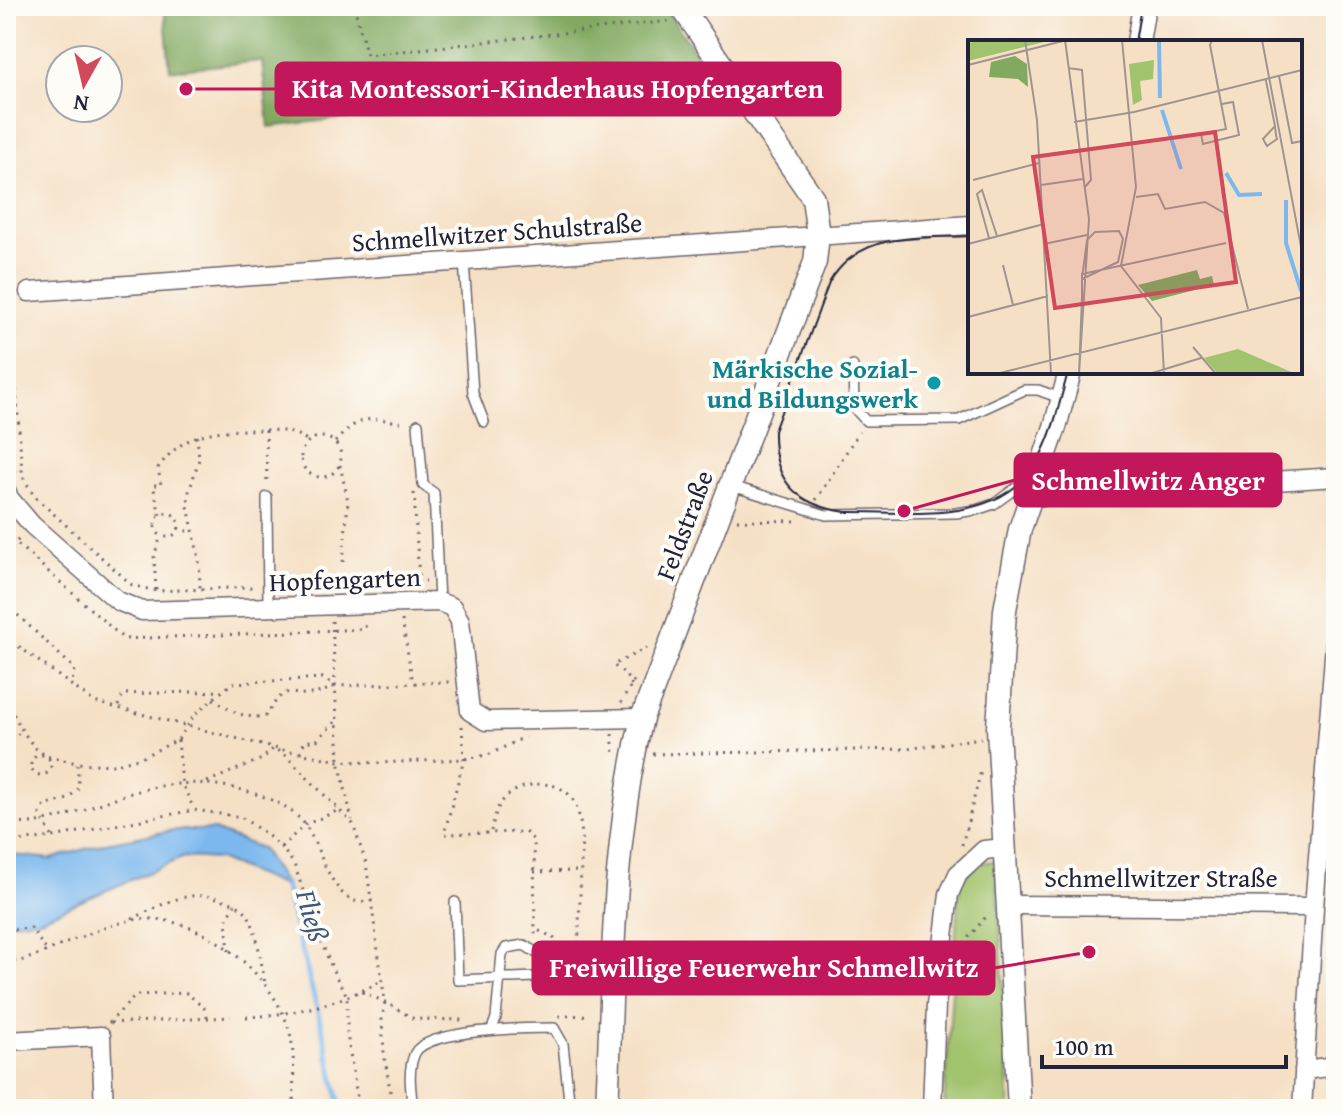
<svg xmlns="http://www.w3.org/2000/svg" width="1342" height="1115" font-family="'Gentium Book Plus',serif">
  <rect width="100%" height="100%" fill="#fdfcf7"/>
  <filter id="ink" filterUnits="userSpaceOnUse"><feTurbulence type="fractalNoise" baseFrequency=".0125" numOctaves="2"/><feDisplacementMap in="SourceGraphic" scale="16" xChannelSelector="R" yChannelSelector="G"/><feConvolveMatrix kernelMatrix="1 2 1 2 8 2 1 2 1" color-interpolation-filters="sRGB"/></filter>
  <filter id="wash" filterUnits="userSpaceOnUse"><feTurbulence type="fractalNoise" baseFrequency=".006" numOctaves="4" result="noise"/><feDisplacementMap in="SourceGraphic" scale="32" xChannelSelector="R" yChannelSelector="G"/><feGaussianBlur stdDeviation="1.8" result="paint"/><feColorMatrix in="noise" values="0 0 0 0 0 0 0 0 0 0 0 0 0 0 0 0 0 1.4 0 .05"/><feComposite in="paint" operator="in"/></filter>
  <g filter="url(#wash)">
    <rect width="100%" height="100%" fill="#f5e0c5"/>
    <!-- green -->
    <path fill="#a2c36d" stroke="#627254" stroke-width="2" d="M996,861L1010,1109H944L958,901L962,879L977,863Z"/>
    <!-- forest -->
    <path fill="#81a960" stroke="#52664e" stroke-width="2" d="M164,6H664L711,76L269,127L262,61L170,70Z"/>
    <!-- water -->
    <path fill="#7cb8ee" stroke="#4f6d94" stroke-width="2" d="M174,830H214L261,848L286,887L218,859L184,857L40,919L6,923V854L51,859L106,843Z"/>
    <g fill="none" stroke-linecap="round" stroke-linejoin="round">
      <!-- stream -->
      <path stroke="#7cb8ee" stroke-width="5" d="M284,883L321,1024L341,1109"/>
    </g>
  </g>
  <g filter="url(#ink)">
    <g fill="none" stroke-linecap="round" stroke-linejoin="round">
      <!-- service casing -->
      <g stroke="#6c646b" stroke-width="12">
        <path id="service" d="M464,261L473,393L484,422
          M853,366L854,408L866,421L959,420L1024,390H1038L1063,399
          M418,424L423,485L434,493L439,602
          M732,486L826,515L956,513L976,510L994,504L1031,477
          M267,497L268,608
          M455,902L458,980L610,974
          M492,1029L496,1018L502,954L506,948L524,945L570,974
          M413,1109C411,1091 407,1070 415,1053C427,1029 528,1028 554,1028L563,1044L570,1109"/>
      </g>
      <!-- minor casing -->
      <g stroke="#6c646b" stroke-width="21">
        <path id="minor" d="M29,292L970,225
          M6,490L9,498L32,525L118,601L142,611L439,602L452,607L460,621L470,711L486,721L642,718
          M1029,497L1336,477
          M1008,905L1314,907
          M6,1041L101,1036L104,1109
          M1304,1070L1336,1066
          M932,1109L936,1005L949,894L958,874L984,850L1005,848
          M1302,1109L1314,907L1336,632"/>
      </g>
      <!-- tertiary casing -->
      <g stroke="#6c646b" stroke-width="25">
        <path id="tertiary" d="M1138,42L1144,6
          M607,1109C613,978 611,846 642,718L815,262L818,235L813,198L681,6
          M1019,1109L998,728L1005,610L1020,529L1055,427L1070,372"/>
      </g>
      <!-- path -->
      <path stroke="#6c646b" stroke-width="3" stroke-dasharray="2 6" stroke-linecap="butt" d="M354,6L367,55L670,21
        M6,11L48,6
        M9,294L22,470L24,479L35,497L132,585L156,591L254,587
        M266,430L267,486
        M197,436L199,459L189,492L188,506L199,559L200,589
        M301 457a20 20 0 1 1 40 0a20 20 0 1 1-40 0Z
        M335,442C362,413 369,418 406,423
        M340,465L348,501L343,562
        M6,473L22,470
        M414,493L419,581
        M816,500L859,432
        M155 525a12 12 0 1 1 24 0a12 12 0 1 1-24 0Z
        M160,515L153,485H161L158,468C185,430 217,430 260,430C278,430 293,430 308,441
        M737,520L801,521
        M178,528L193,533
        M6,534L124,639L364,629L368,620
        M6,553L20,538
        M281,586L426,581
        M156,590L154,556L161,536
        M6,604L75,669L71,685
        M1328,618L1336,542
        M402,620L413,683
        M332,621L339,761L352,820
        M6,637L94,702L274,748L339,761L378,763L464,759L488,755L525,737
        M632,685L624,673L613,665L648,647
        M213,699C231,710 244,720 265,716L278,698L288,692C306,696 318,695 335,686
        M6,700L22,730L34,747L46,756L77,763L112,765L142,757L178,740L195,714L232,683L323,678L335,686L450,682
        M621,703L635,679
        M118,706L123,694L222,691
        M462,726L464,759L444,834L525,832L534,840L535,937
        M612,734L614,754
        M178,740L182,784L194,809
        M6,746L22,730
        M301,753L304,742L317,740L336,721
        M653,754L906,749L981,738
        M31 765a10 10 0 1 1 20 0a10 10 0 1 1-20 0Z
        M207,782L262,759L274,748L287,757L353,824L366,863L385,1002L382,1019L384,1053L393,1109
        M6,823C45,827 82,810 118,797C163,782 203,778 249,792C270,798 293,808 306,826C318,844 332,896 355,901C360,902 367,901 373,901
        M491,831C493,823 495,814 499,806C512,783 554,775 571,797C579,808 580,821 582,834L578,957L564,955L553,937L535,929
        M52,836L40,814L44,806L68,799L79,787L77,763
        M6,838L17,841L53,837L194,810L241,817L266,834L281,847L294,864L318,934L335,975L347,996V1034L359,1109
        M962,845L981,771
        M281,847L305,825L339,810
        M534,872L581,871
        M132,919C166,903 189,887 227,901C232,903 240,906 244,910C257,923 261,964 265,983
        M6,930L31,928L46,950
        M229,951L226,921L235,904
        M6,960H18
        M6,964L24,960C55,949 95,929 127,921C192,906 274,971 290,1033C295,1054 293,1078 294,1100L292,1109
        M957,976L969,937L989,913
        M362,992L385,1002L414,1019L463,1020
        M559,1016L591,1015
        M246,1017C292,1015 342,1003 383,980
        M109,1023L136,995L187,993L204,1008L208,1019
        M111,1023L231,1017"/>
      <!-- service -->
      <use href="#service" stroke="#fff" stroke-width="9"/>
      <!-- minor -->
      <use href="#minor" stroke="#fff" stroke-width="18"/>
      <!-- tertiary -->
      <use href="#tertiary" stroke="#fff" stroke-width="22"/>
      <!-- tram -->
      <path stroke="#22223b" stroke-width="2" d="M1135,42L1141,6
        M970,236C916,239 860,230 829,283L774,431C773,481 796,505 846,512C911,511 1000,527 1038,460C1053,434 1060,401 1068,372"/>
    </g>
  </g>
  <!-- markers -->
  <circle fill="#0f9aa8" stroke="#fdfcf7" stroke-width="3" cx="934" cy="383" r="8"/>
  <g text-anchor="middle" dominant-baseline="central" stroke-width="8" stroke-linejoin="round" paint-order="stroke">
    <!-- street labels -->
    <g font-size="26" fill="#22223b" stroke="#fdfcf7">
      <text transform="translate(497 232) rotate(-4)">Schmellwitzer Schulstraße</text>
      <text transform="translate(684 525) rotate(-69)">Feldstraße</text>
      <text transform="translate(345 579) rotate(-2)">Hopfengarten</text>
      <text x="1161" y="877">Schmellwitzer Straße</text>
    </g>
    <!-- culture labels -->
    <g font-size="26" font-weight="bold" fill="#0d838f" stroke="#fdfcf7" text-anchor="end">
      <text x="918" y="368">Märkische Sozial-<tspan x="918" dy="30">und Bildungswerk</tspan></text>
    </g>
    <!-- water labels -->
    <g font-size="28" font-style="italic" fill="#42567a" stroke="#fdfcf7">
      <text transform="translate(313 915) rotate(74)">Fließ</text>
    </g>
  </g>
  <!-- overview -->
  <g transform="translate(968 40)">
    <rect width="334" height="334" fill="#f5e0c5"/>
    <path d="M15,0H84L0,21V3ZM186,20L185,39L172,41L174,60L165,65L161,24ZM270,309L328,334H250L236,318Z" fill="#a2c36d"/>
    <path d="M47,16L59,24L60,47L50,39L21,37L23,22ZM229,230L232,239L244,236L246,245L184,261L170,245Z" fill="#81a960"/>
    <path fill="none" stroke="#7cb8ee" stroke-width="4" d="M191,0L192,58M194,70L213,129M258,133L271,155L294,154M318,160V203L333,251"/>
    <path fill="none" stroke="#a1948e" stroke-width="2" d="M57,0L69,80L83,334M97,0L121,179L111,334M154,0L168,147L153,226L193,278L196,334M244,0L242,5L258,89L233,94L235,104L271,95L265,62L254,64M294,0L334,212M0,25L99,0M100,28L114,30L123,140L117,147M311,36L324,103L334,101M298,39V41L307,86L308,95L309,99L299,106L295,99L307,86M106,82L166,72L334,30M5,140L71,123M73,145L115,139M168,157L190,154L197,169L237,162L256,173L280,269M21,198L9,154L14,150L29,196M0,204L76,184M76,204L119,195M35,225L45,265M114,234L258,203M0,277L80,256M225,307L248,334M28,334L334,257M111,334L114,257V234L115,231L119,200L127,192L151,191L155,199L150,222L114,239M181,334L233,318"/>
    <path fill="#d1495b" fill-opacity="0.15" stroke="#d1495b" stroke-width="4" d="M247,92L268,242L87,268L65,117Z"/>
    <rect width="334" height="334" fill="none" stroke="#22223b" stroke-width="4"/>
  </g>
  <!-- callouts -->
  <path fill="none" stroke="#c2185b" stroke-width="3" d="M186 89L276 89M904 511L1015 480M1089 952L994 968"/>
  <g fill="#c2185b" stroke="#fdfcf7" stroke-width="3">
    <circle cx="186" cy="89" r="8"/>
    <circle cx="904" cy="511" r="8"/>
    <circle cx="1089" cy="952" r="8"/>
  </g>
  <g fill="#c2185b" stroke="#c2185b" stroke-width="3">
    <rect x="276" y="63" width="564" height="52" rx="8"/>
    <rect x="1015" y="454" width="266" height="52" rx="8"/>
    <rect x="533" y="942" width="461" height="52" rx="8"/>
  </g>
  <g font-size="28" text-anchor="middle" font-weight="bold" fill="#fff">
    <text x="558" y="98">Kita Montessori-Kinderhaus Hopfengarten</text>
    <text x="1148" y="490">Schmellwitz Anger</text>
    <text x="764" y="977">Freiwillige Feuerwehr Schmellwitz</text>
  </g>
  <!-- margin -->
  <rect width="1342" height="1115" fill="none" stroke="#fdfcf7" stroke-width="32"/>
  <!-- north arrow -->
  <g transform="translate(84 84) rotate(188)"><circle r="38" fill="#fdfcf7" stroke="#a5a5ac" stroke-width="2"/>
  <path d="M0-6L14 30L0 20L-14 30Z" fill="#d1495b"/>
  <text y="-12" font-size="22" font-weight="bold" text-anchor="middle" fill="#22223b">N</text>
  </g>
  <!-- scale -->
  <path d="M1042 1055v12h244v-12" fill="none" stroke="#22223b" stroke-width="4"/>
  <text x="1054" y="1055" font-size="24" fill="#22223b" stroke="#fdfcf7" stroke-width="6" paint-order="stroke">100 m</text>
</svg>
